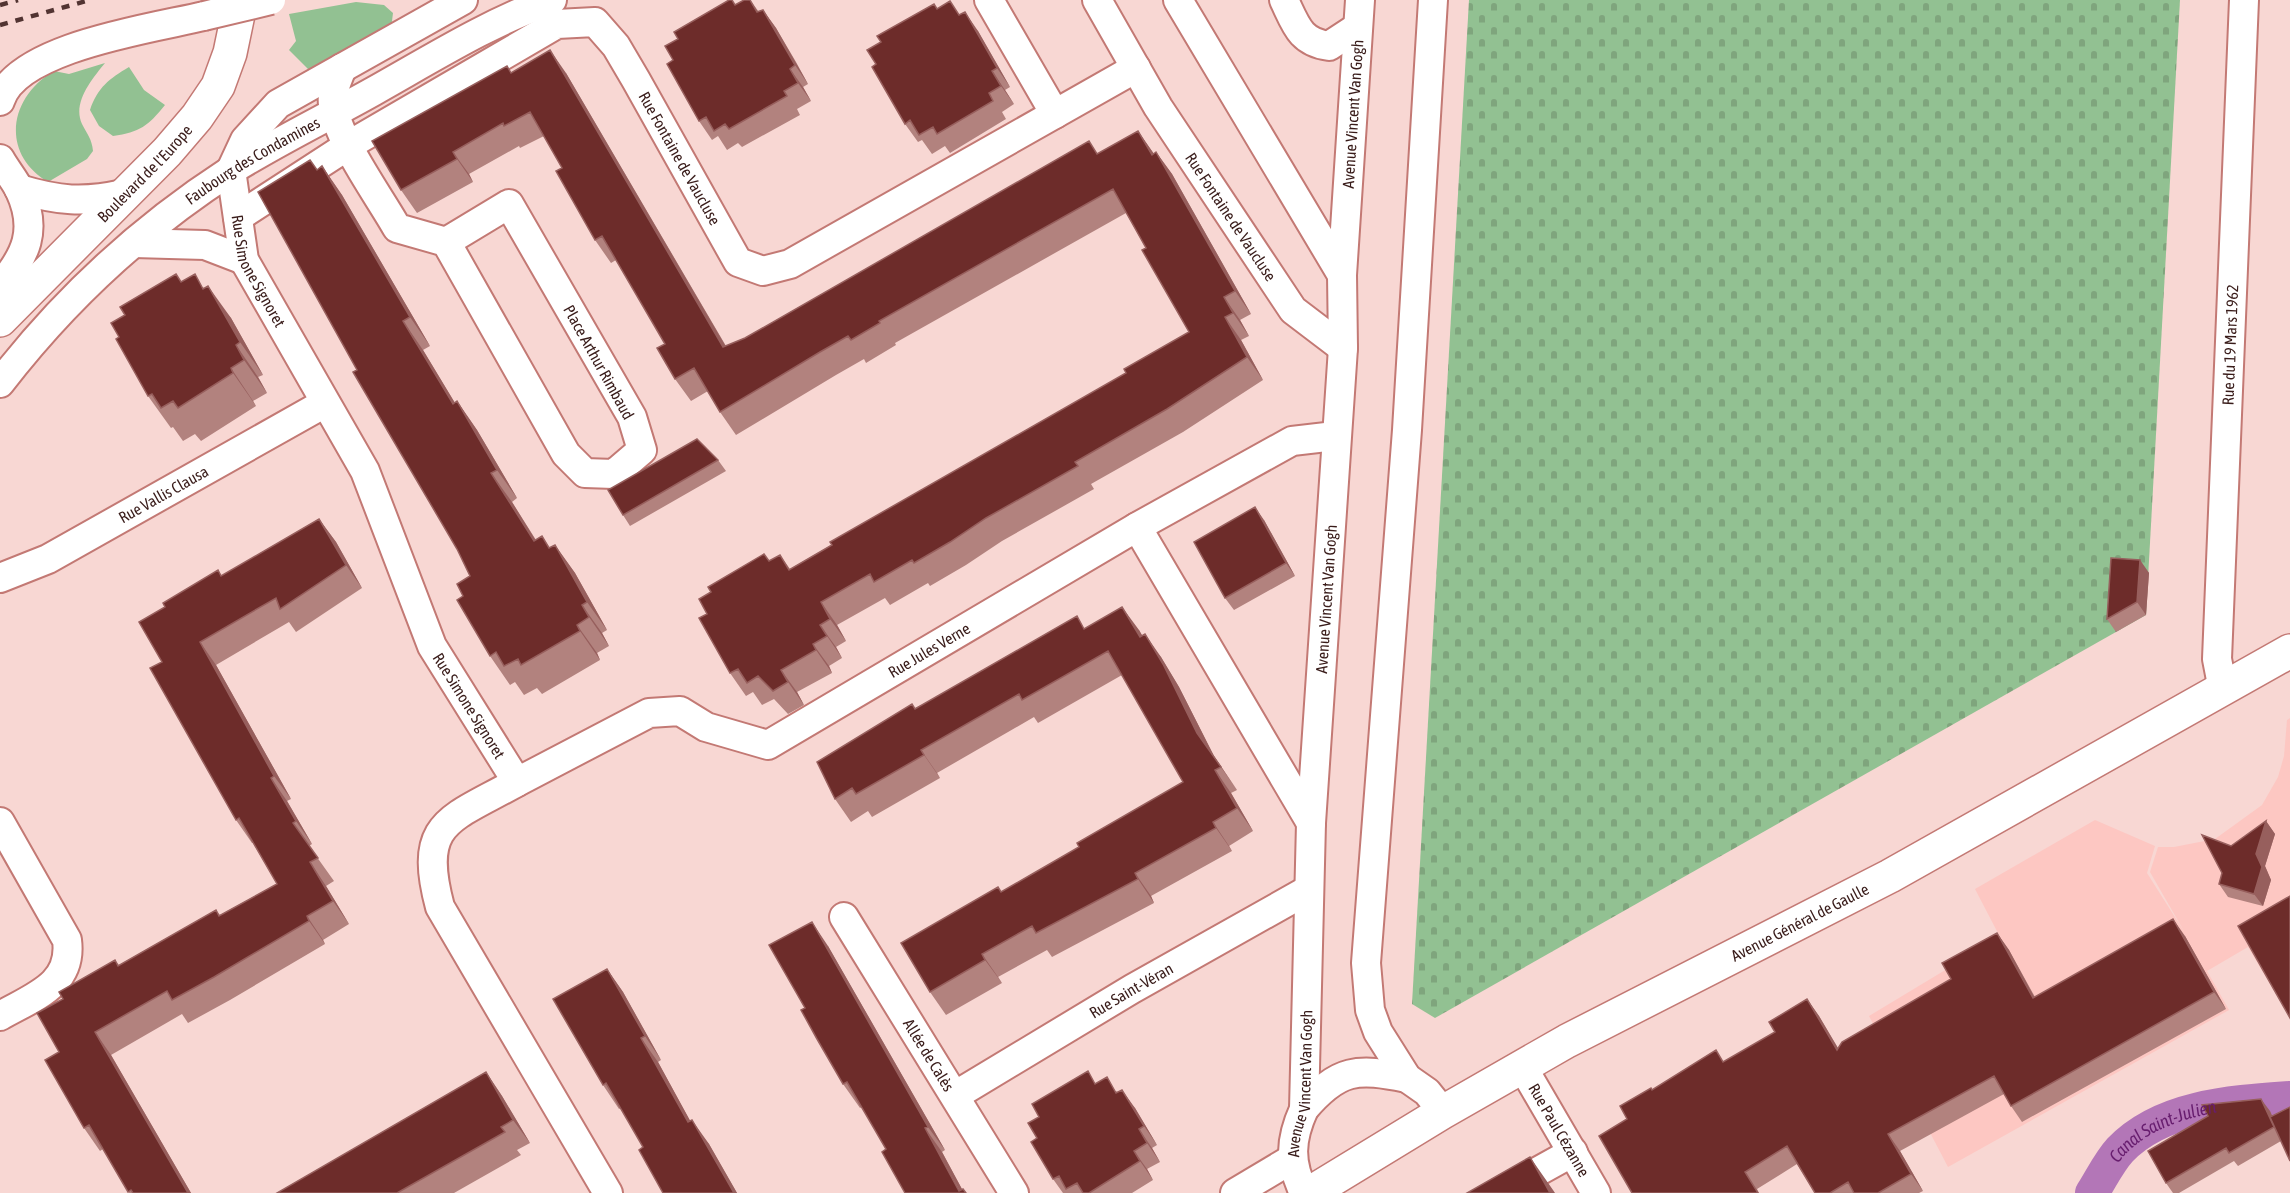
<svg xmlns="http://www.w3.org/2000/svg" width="2290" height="1193" font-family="'Asap Condensed',sans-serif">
  <defs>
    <pattern id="cemetery-stones" width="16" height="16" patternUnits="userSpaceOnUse" patternTransform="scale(1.5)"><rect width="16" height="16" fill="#92c192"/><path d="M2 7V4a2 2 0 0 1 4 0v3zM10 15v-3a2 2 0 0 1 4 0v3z" fill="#7fa57d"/></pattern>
  </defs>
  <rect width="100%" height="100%" fill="#f8d7d3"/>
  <!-- built -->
  <path fill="#fdc7c2" d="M2290,718V1018L2248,947L2207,971L2229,1010L1948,1167L1869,1016L2000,937L1975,889L2095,820L2155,846L2147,873L2185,933L2150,872L2158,847H2174L2215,839L2262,805L2278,777L2284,756L2287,720Z"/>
  <!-- green -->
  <path fill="#92c192" d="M356,2L384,5L393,13L391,29L311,72L289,50L296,41L289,14Z
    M105,63C92,79 72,103 82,124C87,134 92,139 93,151L87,159L48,182C0,153 9,97 54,71L69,74Z
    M129,67L144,90L165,105C148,126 140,132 113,136L99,126L90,110C98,87 109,79 129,67Z"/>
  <!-- cemetery -->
  <path fill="url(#cemetery-stones)" d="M1469,0H2180L2146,615L1435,1018L1412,1004Z"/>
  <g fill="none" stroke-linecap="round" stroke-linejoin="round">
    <!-- canal -->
    <path stroke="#b376b7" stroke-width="34" id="s1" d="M2092,1193C2101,1179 2109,1162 2120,1150C2162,1106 2233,1102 2290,1098"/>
    <!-- minor casing -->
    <g stroke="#c37974" stroke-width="32">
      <g id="minor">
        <path id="s2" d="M463,0L278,104L245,140L231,170L244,260L365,471L432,646L517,782C450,820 417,821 440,907L608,1193"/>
        <path d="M989,0L1055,114"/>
        <path id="s3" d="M1097,0L1158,107L1293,310L1343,348"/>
        <path d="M1178,0L1342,275"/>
        <path d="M1284,0C1296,25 1300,42 1329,46L1358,27"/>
        <path d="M1433,0L1407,430L1366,963L1370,1010L1378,1032L1407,1078L1427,1092L1443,1112"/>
        <path d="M342,68C338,79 331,92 333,104C337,139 379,196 397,228L446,242L566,454L585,473L614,474L642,450L632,417L509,204L446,242"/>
        <path d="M0,101C16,47 154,28 204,16"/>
        <path d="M0,159C6,170 15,180 20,191C38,230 26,256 0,286"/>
        <path d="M19,189C59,201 83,203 124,194"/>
        <path id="s4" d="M238,217L349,145L557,24L595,22L616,46L636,80L738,262L763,271L790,264L1136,68"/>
        <path d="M134,243L205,245L244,260"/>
        <path id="s5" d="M0,383C64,300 142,228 230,171C276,142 326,118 374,91C431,59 490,22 552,0"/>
        <path d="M1137,527L1311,823"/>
        <path id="s6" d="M0,578L48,559L325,403"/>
        <path id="s7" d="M2223,690L2217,659L2244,0"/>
        <path id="s8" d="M517,782L649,713L680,711L706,727L768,745L1137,527L1292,441L1335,436"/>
        <path d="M0,822L67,940C73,985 33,997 0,1016"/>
        <path id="s9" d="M844,917L1014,1193"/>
        <path id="s10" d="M1522,1066L1596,1193"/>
        <path id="s11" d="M956,1095L1132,989L1308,890"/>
        <path d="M1304,1109C1339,1068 1357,1068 1407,1078"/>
        <path d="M1235,1193L1292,1159"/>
        <path id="s12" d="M1304,1193C1289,1162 1290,1140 1304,1109L1311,823L1343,348L1342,275L1360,0"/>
        <path d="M1499,1193L1573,1152"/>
      </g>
    </g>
    <!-- tertiary casing -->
    <g stroke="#c37974" stroke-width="36">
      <g id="tertiary">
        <path id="s13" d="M1310,1193L1443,1112L1567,1041L1890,876L2290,651"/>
      </g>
    </g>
    <!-- secondary casing -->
    <g stroke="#c37974" stroke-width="36">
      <g id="secondary">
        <path id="s14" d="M0,320L167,152L197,117L218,86L230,53L241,0"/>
      </g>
    </g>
    <!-- minor -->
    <use href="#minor" stroke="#fff" stroke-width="28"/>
    <!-- tertiary -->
    <use href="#tertiary" stroke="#fff" stroke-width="33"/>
    <!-- secondary -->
    <use href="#secondary" stroke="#fff" stroke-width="33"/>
    <!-- rail -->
    <path stroke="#523432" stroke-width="4.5" stroke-dasharray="8 8" stroke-linecap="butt" d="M0,5L18,0
      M0,25L90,0"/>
    <!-- minor-bridge casing -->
    <g stroke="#c37974" stroke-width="32" stroke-linecap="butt">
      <path id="minor-bridge" d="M204,16L271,0"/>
    </g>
    <!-- minor-bridge -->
    <use href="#minor-bridge" stroke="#fff" stroke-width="28"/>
  </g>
  <!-- wall -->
  <path fill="#b2827e" d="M750,0L759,12L763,10L776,28L796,62L808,84L803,87L811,101L797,109L800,115L742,147L738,143L727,150L718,136L712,140L699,121L673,60L736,5Z
    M937,9L960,15L978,31L1010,87L1005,90L1014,104L1002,112L1006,119L950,153L945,146L932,154L922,140L918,142L905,124L876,64Z
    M511,72L566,73L726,346L745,338L1098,154L1138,131L1154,154L1156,152L1172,174L1251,314L1240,320L1249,336L1241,340L1263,380L1183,432L1091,484L1094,489L1002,541L966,565L930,586L928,583L890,605L885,598L837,625L846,641L836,647L842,658L829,666L832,673L797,692L804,705L788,714L774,699L762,705L753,692L746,696L730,673L707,614L769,561L780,555L790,569L1126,373L1189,332L1146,248L1126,213L895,343L896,345L866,363L864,359L836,375L736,435L720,412L708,391L691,401L675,379L665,344L616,260L611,263L595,240L562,168L544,136L520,148L519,146L469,174L473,182L417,213L401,190Z
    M322,166L342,195L430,346L423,350L455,403L457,401L477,430L517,498L512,502L536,540L542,536L550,548L555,545L575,573L607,630L602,633L609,646L597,653L600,660L542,694L537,688L524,695L515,682L510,685L490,656L463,596L470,576L457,549L357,370L317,170Z
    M182,282L205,288L231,318L263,375L258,377L267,393L253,401L256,406L201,441L195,434L183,441L173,427L171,428L148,396L119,337Z
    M718,460L726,471L630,526L623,515Z
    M319,519L336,542L362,588L296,632L289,622L216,665L291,799L287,801L312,844L309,846L334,881L326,886L349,924L323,940L325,944L230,1000L188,1023L182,1014L111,1055L191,1193H129L103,1149L100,1151L84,1128L59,1052L63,999L115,960L119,965L216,910L220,915L277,884L253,843H252L236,820L165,607L218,570L222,576Z
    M1264,520L1295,576L1234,610L1225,598Z
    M2140,560L2149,573L2146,615L2116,632L2107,619Z
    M1086,628L1139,630L1142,636L1161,657L1179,687L1214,756L1237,790L1231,793L1253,831L1229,846L1232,851L1151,896L1154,903L1052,957L1047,950L998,977L1002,983L946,1015L930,992L1001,892L1079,847L1183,782L1122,675L1038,723L1034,717L937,773L940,778L872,817L868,811L851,822L835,799L915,708Z
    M2266,821L2275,834L2265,866L2271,880L2263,906L2228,897L2219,884L2231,846Z
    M1997,933L2009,950L2035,997L2185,936L2226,1009L2022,1122L2011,1106L2004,1094L1900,1151L1923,1191L1919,1193H1815L1797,1164L1757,1189L1759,1193H1632L1627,1119L1652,1090L1724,1062L1775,1032L1807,999L1819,1016L1838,1048L1951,979Z
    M828,946L945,1150L942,1152L962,1189H963L966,1193H905L886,1149L862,1107L860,1108L843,1084L805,1008Z
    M607,969L623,992L661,1060L658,1062L690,1121L709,1144L737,1193H663L643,1147L621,1108L619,1109L603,1085Z
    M486,1072L502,1096L530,1143L517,1150L521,1155L454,1193H277Z
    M1097,1084L1118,1092L1135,1108L1157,1145L1152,1148L1160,1162L1147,1169L1153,1180L1132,1193H1063L1053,1179L1037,1138Z
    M2270,1111L2281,1141L2238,1166L2234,1161L2179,1193H2173L2166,1183Z"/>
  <!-- shaded-wall -->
  <path fill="#975f5d" d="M763,10L776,28L808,84L795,65Z
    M965,12L978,31L1010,87L997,68Z
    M550,50L566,73L739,369L723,347Z
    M790,69L803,87L811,101L798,83Z
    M992,71L1005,90L1014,104L1001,86Z
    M1138,131L1154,154L1152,155Z
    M453,152L469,174L473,182L457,159Z
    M1156,152L1172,174L1251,314L1235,291Z
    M322,166L342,195L430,346L410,317Z
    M208,286L231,318L263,375L240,342Z
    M1224,297L1240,320L1249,336L1233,313Z
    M1225,317L1241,340L1263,380L1247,357Z
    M403,321L423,350L473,433L453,404Z
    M236,345L258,377L267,393L244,360Z
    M231,368L253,401L256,406L233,373Z
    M457,401L477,430L517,498L497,470Z
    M491,473L512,502L554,570L534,541Z
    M1255,507L1264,520L1295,576L1286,563Z
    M319,519L336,542L362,588L346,565Z
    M555,545L575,573L607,630L587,602Z
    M2140,560L2149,573L2146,615L2137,602Z
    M821,602L837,625L846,641L830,619Z
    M582,605L602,633L609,646L589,617Z
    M1122,607L1139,630L1157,660L1140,637Z
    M577,625L597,653L600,660L580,631Z
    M820,625L836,647L842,658L827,636Z
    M1145,634L1161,657L1179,687L1214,756L1237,790L1197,733Z
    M200,642L216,665L291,799L274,776Z
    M813,644L829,666L832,673L816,650Z
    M781,670L797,692L804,705L788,682Z
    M921,750L937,773L940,778L924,755Z
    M1215,770L1231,793L1253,831L1237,808Z
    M271,778L287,801L312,844L296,821Z
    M2266,821L2275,834L2265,866L2271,880L2263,906L2254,894L2256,854Z
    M1213,822L1229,846L1232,851L1216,828Z
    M310,862L326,886L349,924L333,901Z
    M1135,873L1151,896L1154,903L1138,879Z
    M307,916L323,940L325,944L309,921Z
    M2173,919L2185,936L2226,1009L2214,992Z
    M812,922L828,946L945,1150L928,1127Z
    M1997,933L2009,950L2044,1015L2033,998Z
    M982,954L998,977L1002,983L985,960Z
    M607,969L623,992L661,1060L645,1036Z
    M1807,999L1819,1016L1849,1067L1837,1050Z
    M95,1032L111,1055L191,1193H188Z
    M641,1038L658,1062L704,1146L688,1122Z
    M486,1072L502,1096L530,1143L513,1120Z
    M1122,1090L1135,1108L1157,1145L1144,1126Z
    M2261,1099L2270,1111L2283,1140L2274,1127Z
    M692,1120L709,1144L737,1193H734Z
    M925,1128L942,1152L964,1193H961Z
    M1139,1129L1152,1148L1160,1162L1147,1143Z
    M1888,1134L1900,1151L1923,1191L1911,1174Z
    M1134,1151L1147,1169L1153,1180L1140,1161Z
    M1530,1157L1553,1190L1555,1193H1550Z"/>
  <!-- building -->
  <path fill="#6d2c2a" stroke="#975f5d" stroke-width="1.5" d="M729,0H732L735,5L744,0H750L757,12L763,10L795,65L790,69L798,83L784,91L787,96L729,129L725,124L714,131L706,117L699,121L667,64L673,60L665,46L678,39L674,32Z
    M950,1L959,15L965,12L997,68L992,71L1001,86L989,93L993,101L937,134L933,127L919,135L910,120L905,124L872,67L876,64L867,50L881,42L877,36L934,4L937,9Z
    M550,50L723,347L745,338L1089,141L1097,154L1138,131L1152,155L1156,152L1235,291L1224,297L1233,313L1225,317L1247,357L1167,409L1075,462L1078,466L986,518L950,542L914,563L912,560L874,582L870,574L821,602L830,619L820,625L827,636L813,644L816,650L781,670L788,682L773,691L758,676L747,683L738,669L730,673L699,618L707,614L699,599L711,592L708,587L764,554L769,561L780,555L789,570L832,545L830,542L1126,373L1124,369L1189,332L1142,250L1146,248L1113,189L879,321L880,323L851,340L848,336L820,352L720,412L694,368L675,379L657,348L665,344L602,236L595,240L556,171L562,168L530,112L504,126L503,123L453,152L457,159L401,190L372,141L507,66L511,73Z
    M310,160L317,170L322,166L410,317L403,321L453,404L457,401L497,470L491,473L534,541L542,536L549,548L555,545L587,602L582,605L589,617L577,625L580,631L521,665L518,659L504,666L496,652L490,656L457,600L463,596L457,584L470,576L457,549L353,372L357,370L258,192Z
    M176,274L181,282L195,274L203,289L208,286L240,342L236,345L244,360L231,368L233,373L178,408L173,401L161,408L152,394L148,396L116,339L119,337L111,323L125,315L120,307Z
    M697,439L718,460L623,515L608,490Z
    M1255,507L1286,563L1225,598L1194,542Z
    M319,519L346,565L280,609L276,598L200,642L274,776L271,778L296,821L293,823L318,858L310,862L333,901L307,916L309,921L214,977L172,1000L167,991L95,1032L188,1193H133L131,1190L128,1192L89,1125L84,1128L45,1060L59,1052L37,1013L63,999L59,992L115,960L118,966L216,910L219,916L277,884L239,818L236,820L150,668L162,662L139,622L165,607L163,603L218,570L221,576Z
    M2111,558L2140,560L2137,602L2107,619Z
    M1122,607L1140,637L1145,634L1163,664L1197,733L1221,767L1215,770L1237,808L1213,822L1216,828L1135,873L1138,879L1036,933L1032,926L982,954L985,960L930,992L901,943L998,887L1001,892L1034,873L1079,847L1077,843L1183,782L1108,651L1022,700L1019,694L921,750L924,755L856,794L852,788L835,799L817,762L912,704L915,709L1077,616L1084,629Z
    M2266,821L2256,854L2262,867L2254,894L2219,884L2222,873L2202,835L2231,846Z
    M2290,896V1018L2238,926Z
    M2173,919L2214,992L2011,1106L1994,1076L1888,1134L1911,1174L1878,1193H1854L1848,1182L1830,1193H1815L1787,1146L1745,1172L1758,1193H1632L1599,1136L1627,1119L1620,1106L1651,1088L1652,1090L1716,1050L1723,1062L1775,1032L1769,1022L1807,999L1837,1050L1842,1042L1951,979L1942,963L1997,933L2033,998Z
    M812,922L928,1127L925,1128L959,1191L963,1189L966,1193H905L882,1152L886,1149L847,1082L843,1084L817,1039L801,1010L805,1008L769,945Z
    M607,969L645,1036L641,1038L688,1122L692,1120L734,1193H663L639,1150L643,1147L606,1083L603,1085L553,999Z
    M1088,1071L1095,1084L1107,1077L1116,1093L1122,1090L1144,1126L1139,1129L1147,1143L1134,1151L1140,1161L1089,1193H1083L1077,1183L1066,1189L1059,1176L1053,1179L1031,1142L1037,1138L1028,1123L1039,1117L1032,1104Z
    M486,1072L513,1120L501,1127L505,1132L397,1193H277Z
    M2261,1099L2274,1127L2229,1153L2226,1148L2166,1183L2148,1151L2208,1116L2202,1105Z
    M2290,1107V1161L2270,1117Z
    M1530,1157L1550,1193H1467Z"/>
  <g text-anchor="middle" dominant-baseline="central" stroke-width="6" stroke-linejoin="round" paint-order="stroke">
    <!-- street labels -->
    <g font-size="16" fill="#391c1a" stroke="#fff">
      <text stroke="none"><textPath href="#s12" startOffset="1084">Avenue Vincent Van Gogh</textPath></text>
      <text stroke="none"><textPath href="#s4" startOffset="572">Rue Fontaine de Vaucluse</textPath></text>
      <text stroke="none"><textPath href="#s5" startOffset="339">Faubourg des Condamines</textPath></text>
      <text stroke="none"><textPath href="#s14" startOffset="206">Boulevard de l'Europe</textPath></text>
      <text stroke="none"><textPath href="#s3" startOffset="255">Rue Fontaine de Vaucluse</textPath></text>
      <text stroke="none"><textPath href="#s2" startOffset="400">Rue Simone Signoret</textPath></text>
      <text stroke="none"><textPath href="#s7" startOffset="346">Rue du 19 Mars 1962</textPath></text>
      <text transform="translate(599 362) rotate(61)">Place Arthur Rimbaud</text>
      <text stroke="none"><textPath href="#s6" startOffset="184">Rue Vallis Clausa</textPath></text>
      <text stroke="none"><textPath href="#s12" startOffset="598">Avenue Vincent Van Gogh</textPath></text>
      <text stroke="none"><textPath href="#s8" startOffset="462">Rue Jules Verne</textPath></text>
      <text stroke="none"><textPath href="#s2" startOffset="886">Rue Simone Signoret</textPath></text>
      <text stroke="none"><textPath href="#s13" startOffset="560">Avenue Général de Gaulle</textPath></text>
      <text stroke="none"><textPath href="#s11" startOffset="204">Rue Saint-Véran</textPath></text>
      <text stroke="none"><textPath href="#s9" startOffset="162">Allée de Calès</textPath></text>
      <text stroke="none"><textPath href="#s12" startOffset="112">Avenue Vincent Van Gogh</textPath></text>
      <text stroke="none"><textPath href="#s10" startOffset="74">Rue Paul Cézanne</textPath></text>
    </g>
    <!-- water labels -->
    <g font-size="18" font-style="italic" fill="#681e6f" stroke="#fff">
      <text stroke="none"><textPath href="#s1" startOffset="99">Canal Saint-Julien</textPath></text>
    </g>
  </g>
</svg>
